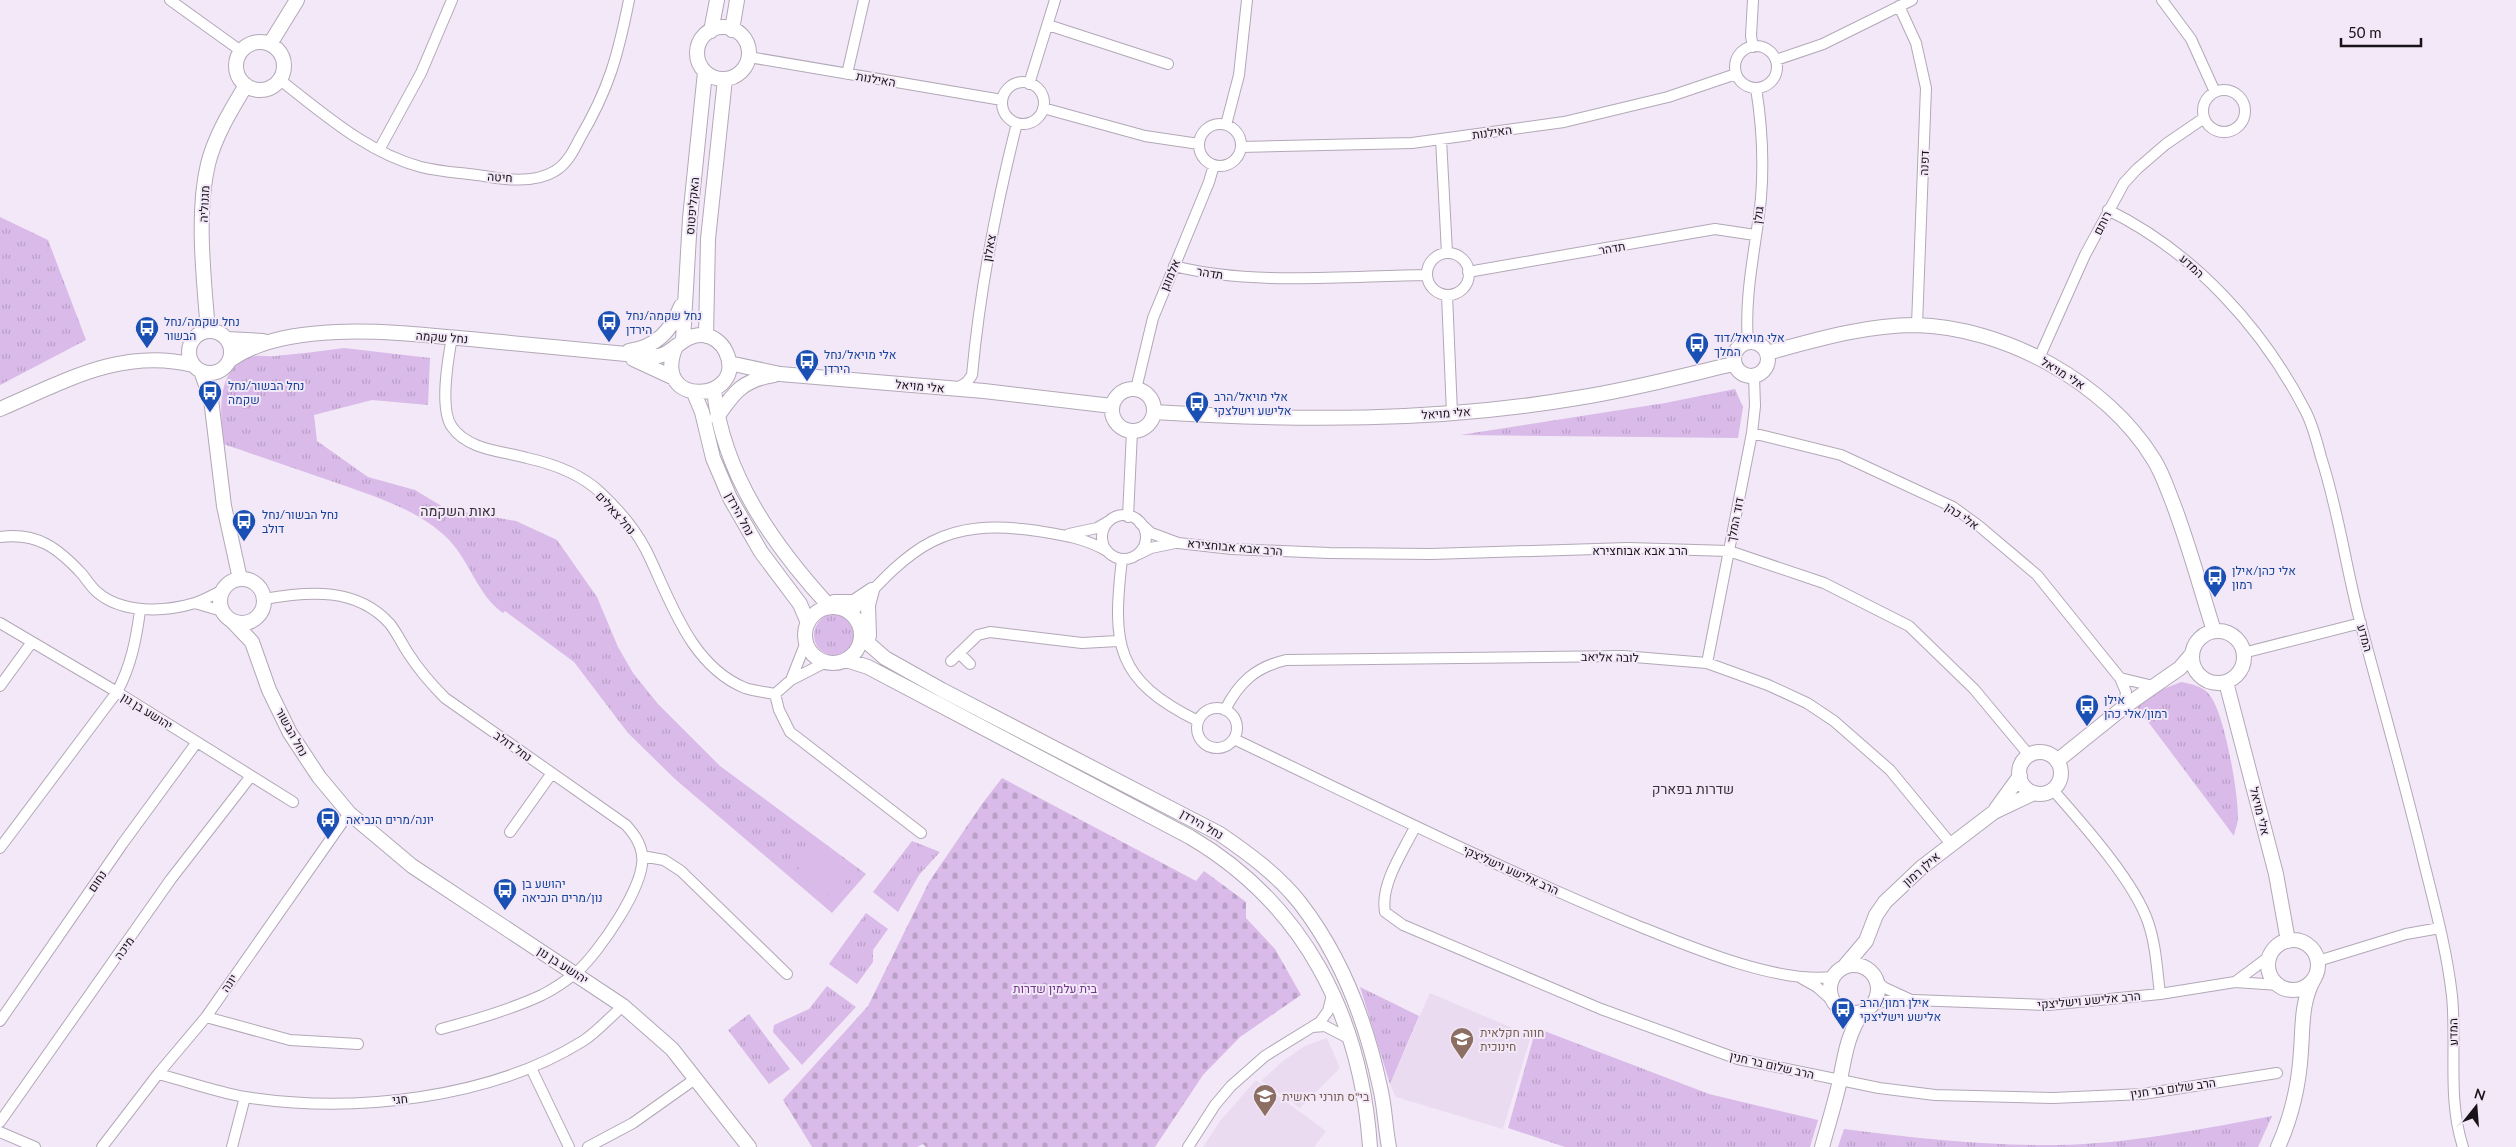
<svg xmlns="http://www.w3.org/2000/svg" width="2516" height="1147" font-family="Lato,Heebo,sans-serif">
  <defs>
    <pattern id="grass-tufts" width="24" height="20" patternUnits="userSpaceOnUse" patternTransform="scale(1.25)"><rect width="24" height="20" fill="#d9bae8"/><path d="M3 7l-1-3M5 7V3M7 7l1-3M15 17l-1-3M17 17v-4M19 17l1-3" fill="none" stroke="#ba9fc6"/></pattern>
    <pattern id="cemetery-stones" width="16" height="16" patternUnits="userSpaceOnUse" patternTransform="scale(1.25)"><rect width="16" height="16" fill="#d9bae8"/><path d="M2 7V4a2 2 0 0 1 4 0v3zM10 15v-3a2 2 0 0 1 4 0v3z" fill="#ba9fc6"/></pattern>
  </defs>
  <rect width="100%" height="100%" fill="#f2e8f7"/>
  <!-- built -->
  <path fill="#eadbf1" d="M1430,993L1531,1036L1503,1129L1396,1097L1390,1084Z
    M1327,1038L1340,1068L1300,1108L1261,1081L1283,1061L1305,1046Z
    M1256,1080L1326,1131L1314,1147H1203L1220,1121Z"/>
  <!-- grass -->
  <path fill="url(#grass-tufts)" d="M0,217L48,240L86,340L0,385Z
    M344,348L430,358L428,405L372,400L314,415L317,441L368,477L415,490L458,516L463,512L516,521L557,540L597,597L618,647L633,673L658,704L720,766L866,874L832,913L675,779L628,733L574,662L505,611L503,613C476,594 469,557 444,535C413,507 370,495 331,481C295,469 259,456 223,444C221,415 215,371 248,358C255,354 266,357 275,356C298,354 321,351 344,348Z
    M1735,389L1743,407L1738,438L1460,435L1665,403Z
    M814 635a21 21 0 1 1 42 0a21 21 0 1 1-42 0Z
    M2181,682C2192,684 2204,686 2211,697C2225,717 2238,792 2238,817C2238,823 2235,830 2234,836L2137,707L2156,692Z
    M912,841L940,852L919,875L898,912L873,892Z
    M866,913L888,929L873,950V962L857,984L829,964Z
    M827,986L856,1007L802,1065L773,1032L774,1025L809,1009Z
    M1360,987L1419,1016L1390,1084Z
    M749,1014L790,1069L769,1084L728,1030Z
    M1539,1029L1709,1094L1818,1120L1810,1147H1565L1508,1128L1535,1032L1537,1033Z
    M2272,1116L2258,1147H1838L1844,1129C1914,1138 1986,1146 2057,1145C2129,1144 2201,1129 2272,1116Z"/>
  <!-- cemetery -->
  <path fill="url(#cemetery-stones)" d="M1002,778L1196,881L1204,871L1246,902V918L1275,949L1301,995L1240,1037L1203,1075L1155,1147H926L923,1144L917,1147H812L783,1100L868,1006L929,882L982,804Z"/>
  <!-- pitch -->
  <path fill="#d9bae8" d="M813,848L850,875L833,899L796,872Z"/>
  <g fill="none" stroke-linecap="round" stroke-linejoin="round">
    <!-- street casing -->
    <g stroke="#b2a8b7" stroke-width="12">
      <path id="street" d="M170,0L241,51
        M1753,0L1751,36L1753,47
        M2162,0L2191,39L2215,92
        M1899,6L1916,43L1926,88L1917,325
        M1048,25L1168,64
        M1735 67a21 21 0 1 1 42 0a21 21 0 1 1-42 0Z
        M749,57L1002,100
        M1776,60L1823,44L1912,0
        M847,74L864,0
        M280,80C323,113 367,153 421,167C441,172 464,173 484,176C505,180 536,183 555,171C567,164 574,150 580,138C609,89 618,55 629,0
        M1002 103a21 21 0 1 1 42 0a21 21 0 1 1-42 0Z
        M1029,84L1055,0
        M2203 111a21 21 0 1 1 42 0a21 21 0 1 1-42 0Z
        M1043,108L1145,136L1199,144
        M1199 145a21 21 0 1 1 42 0a21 21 0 1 1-42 0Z
        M1226,125L1239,75L1247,0
        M1441,139L1447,253
        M1241,147L1412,143L1564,122L1668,97L1736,74
        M379,150L421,73L452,0
        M2108,210C2194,252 2263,328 2306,412C2313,426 2317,442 2321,457C2339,512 2346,569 2361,625C2382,704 2405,783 2424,863C2435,907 2447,951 2452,996C2457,1047 2447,1098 2463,1147
        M1427 274a21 21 0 1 1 42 0a21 21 0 1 1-42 0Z
        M1174,266C1253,286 1345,276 1427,275
        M1468,272L1715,229L1755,235
        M1447,295L1452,413
        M452,337C448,359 439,409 452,427C468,450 502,451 527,458C554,464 581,474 601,493C618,509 635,529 646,550C670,598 689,665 745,688C754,691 765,692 775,694L791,680L826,662
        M1748,342C1744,293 1756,247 1761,198C1764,161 1762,125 1756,88
        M2039,358L2085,255L2124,183L2137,169L2166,144L2204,118
        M956,389L967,382L972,375C980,289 996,206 1017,123
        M1136,389L1153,318L1209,182L1214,165
        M1752,433L1841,455L1953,507L1979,526L2037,575L2120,678L2126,692L2124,707
        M1102 537a22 22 0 1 1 44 0a22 22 0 1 1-44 0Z
        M1128,517L1132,431
        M1140,523L1151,533L1178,543L1232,549L1329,553L1431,554L1628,548L1729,551L1824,583L1909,626L1974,689L2029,755
        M1069,534L1097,528L1109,521
        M0,537C37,532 58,548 82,574C87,580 91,587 97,592C122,614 165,612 195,603C205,600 214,594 223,590
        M1139,554L1151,548L1175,543
        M1122,559C1112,645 1115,680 1198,721
        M264,599C309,591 357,587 390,624C397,633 402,644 408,653C419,670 431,684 445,698L626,825C634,834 640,842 642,854C647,884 599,952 577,972C567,980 554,989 542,995C510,1010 475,1020 441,1029
        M195,603L222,611
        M852,613C912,546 943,517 1038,531C1063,535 1085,538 1107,551
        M0,623L117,692L293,802
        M959,653L970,664
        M2243,653L2361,623
        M951,661L978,635L990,632L1082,643L1118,641
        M1707,663L1752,433L1755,406L1754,376
        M2120,678L2153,686
        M791,680L806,642
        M0,686L32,642
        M775,694L779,710L790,732L921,833
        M1197 728a20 20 0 1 1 40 0a20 20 0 1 1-40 0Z
        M1225,710C1239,682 1256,667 1286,660L1623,656L1707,663L1768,685L1807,703L1834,721L1890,770L1951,844
        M1234,739C1366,802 1496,867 1631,923C1686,945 1775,984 1833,977
        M2053,790C2082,823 2134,881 2148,922C2156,945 2157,970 2160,994
        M1415,827C1403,852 1380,884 1385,912L1403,925L1601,1009L1738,1059L1879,1088L1935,1095L2053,1098L2143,1094L2277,1073
        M510,832L552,773
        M0,848L117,692C131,666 136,640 140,611
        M642,856L664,860L681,871L787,974
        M2318,961L2406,934L2440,928
        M1801,978L1817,987L1835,1003
        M1877,982L1885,988L1909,999
        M2235,982L2270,956
        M1870,1006L1885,1001L1913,1000L2048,1005L2160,994L2235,982L2279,985
        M206,1017L290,1040L358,1044
        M0,1021L123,843L197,742
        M1312,1027L1325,1026L1350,1039
        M531,1068L569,1147
        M158,1074C186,1081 216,1092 245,1097C353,1114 490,1099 583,1041C597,1032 610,1017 623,1006
        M0,1122L171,879L251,776
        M0,1132L35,1147
        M102,1147L158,1074L206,1017L349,813
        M232,1147L245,1097
        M588,1147L633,1123L695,1079
        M1188,1147L1215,1105L1231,1086L1265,1056L1320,1022L1328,1011L1332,995"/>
    </g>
    <!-- secondary casing -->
    <g stroke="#b2a8b7" stroke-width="16">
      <path id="secondary" d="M697 53a26 26 0 1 1 52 0a26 26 0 1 1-52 0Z
        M732,30L737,0
        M711,31L717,0
        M236 66a24 24 0 1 1 48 0a24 24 0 1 1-48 0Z
        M270,44L297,0
        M189 352a21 21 0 1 1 42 0a21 21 0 1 1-42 0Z
        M208,331C204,280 196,214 208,164C215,136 231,110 246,85
        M706,336L708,239L725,79
        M227,339L263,341
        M683,340L690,218L705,72
        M1734 359a17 17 0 1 1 34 0a17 17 0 1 1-34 0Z
        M629,351C656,347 671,331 681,306
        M1767,353C1815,340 1865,325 1915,325C2005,327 2107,383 2154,460C2161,471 2166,485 2171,498C2188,541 2200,587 2214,631
        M633,359L674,378
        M230,360C291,317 409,334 480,340C536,345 591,351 647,356C652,356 658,357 662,355C677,349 685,334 703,335C713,336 722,343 726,352C749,402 649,410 676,346
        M729,363L780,374L984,391L1112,406
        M201,371L211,399L224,506L240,579
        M1112 410a21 21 0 1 1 42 0a21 21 0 1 1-42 0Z
        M714,390C723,475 774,546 830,607
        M694,393L702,412L713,458L730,498L761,552L800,604L808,623
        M0,409C63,382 123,347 193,365
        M1154,412C1295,421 1438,422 1577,398C1630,390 1682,376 1733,364
        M717,417C734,392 743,380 774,375
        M220 601a22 22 0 1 1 44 0a22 22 0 1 1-44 0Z
        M834,602H854L872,590
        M805 635a28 28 0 1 1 56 0a28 28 0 1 1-56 0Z
        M232,621L252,642L269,690L290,733L319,777L349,813L412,866L623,1006L672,1049L749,1147
        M2192 657a26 26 0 1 1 52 0a26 26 0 1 1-52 0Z
        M869,636L868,605L872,590
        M861,637L885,658L942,690L1220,834C1249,854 1278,875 1300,903C1341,956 1366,1021 1380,1087C1385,1107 1385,1127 1389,1147
        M846,660L868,667L1190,837C1304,904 1361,1016 1370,1147
        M2226,682L2276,874L2288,941
        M2019 773a21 21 0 1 1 42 0a21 21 0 1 1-42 0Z
        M2057,761L2124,707L2180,668L2192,654
        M1996,809L2020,776
        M2268 965a25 25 0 1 1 50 0a25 25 0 1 1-50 0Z
        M1830 989a24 24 0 1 1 48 0a24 24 0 1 1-48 0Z
        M1844,967L1866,941L1876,915L1885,902L1922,867L1994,812L2034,793
        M1822,1147C1828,1125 1835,1103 1840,1080C1845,1054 1848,1033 1863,1011
        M2278,1147C2292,1116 2299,1085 2301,1051C2303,1024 2301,1001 2315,977"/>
    </g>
    <!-- street -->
    <use href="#street" stroke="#fff" stroke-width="10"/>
    <!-- secondary -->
    <use href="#secondary" stroke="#fff" stroke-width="14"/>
  </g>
  <!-- icons -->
  <defs>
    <g id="bus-pin" transform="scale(1.25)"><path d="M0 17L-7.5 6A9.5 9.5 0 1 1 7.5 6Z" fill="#1a4fb4" stroke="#f2e8f7"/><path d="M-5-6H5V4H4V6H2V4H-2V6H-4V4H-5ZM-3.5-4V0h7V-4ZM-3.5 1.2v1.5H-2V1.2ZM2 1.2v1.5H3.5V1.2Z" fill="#fff"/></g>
    <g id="school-pin" transform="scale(1.25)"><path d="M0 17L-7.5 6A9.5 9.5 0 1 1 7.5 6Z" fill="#8d6e63" stroke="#f2e8f7"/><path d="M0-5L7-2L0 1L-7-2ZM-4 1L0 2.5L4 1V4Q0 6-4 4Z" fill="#fff"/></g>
  </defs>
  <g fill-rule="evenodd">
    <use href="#bus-pin" x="609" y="322"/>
    <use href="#bus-pin" x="147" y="328"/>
    <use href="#bus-pin" x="1697" y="344"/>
    <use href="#bus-pin" x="807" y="361"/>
    <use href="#bus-pin" x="210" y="392"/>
    <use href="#bus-pin" x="1197" y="403"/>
    <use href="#bus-pin" x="244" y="521"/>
    <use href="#bus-pin" x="2215" y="577"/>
    <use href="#bus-pin" x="2087" y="706"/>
    <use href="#bus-pin" x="328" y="819"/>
    <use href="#bus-pin" x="505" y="890"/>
    <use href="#bus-pin" x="1843" y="1009"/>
    <use href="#school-pin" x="1462" y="1039"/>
    <use href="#school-pin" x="1265" y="1096"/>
  </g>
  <g text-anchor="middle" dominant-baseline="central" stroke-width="4" stroke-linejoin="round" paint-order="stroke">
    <!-- street labels -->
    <g font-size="12" fill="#171318" stroke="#f2e8f7">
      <text transform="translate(876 79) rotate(10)">האילנות</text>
      <text transform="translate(1492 132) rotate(-8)">האילנות</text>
      <text transform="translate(1924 163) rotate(-88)">דפנה</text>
      <text transform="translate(500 177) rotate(4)">חיטה</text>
      <text transform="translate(204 204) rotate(-87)">מגנוליה</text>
      <text transform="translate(692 206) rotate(-85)">האקליפטוס</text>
      <text transform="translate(1758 215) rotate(-82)">גולן</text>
      <text transform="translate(2102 223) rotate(-63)">רותם</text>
      <text transform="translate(989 248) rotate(-80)">צאלון</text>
      <text transform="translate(1612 248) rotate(-10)">תדהר</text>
      <text transform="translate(2192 266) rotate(43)">המדע</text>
      <text transform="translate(1210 273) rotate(9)">תדהר</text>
      <text transform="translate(1170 275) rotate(-67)">אלמוגן</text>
      <text transform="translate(442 337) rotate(4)">נחל שקמה</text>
      <text transform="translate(2063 373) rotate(32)">אלי מויאל</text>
      <text transform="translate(920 386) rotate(5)">אלי מויאל</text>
      <text transform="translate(1446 413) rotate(-4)">אלי מויאל</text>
      <text transform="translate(616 513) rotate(48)">נחל צאלים</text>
      <text transform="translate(740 514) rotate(62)">נחל הירדן</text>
      <text transform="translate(1962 516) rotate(34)">אלי כהן</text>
      <text transform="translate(1735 520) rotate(-79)">דוד המלך</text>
      <text transform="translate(1235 547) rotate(5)">הרב אבא אבוחצירא</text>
      <text x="1640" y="550">הרב אבא אבוחצירא</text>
      <text transform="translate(2365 638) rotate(75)">המדע</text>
      <text transform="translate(1610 657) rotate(1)">לובה אליאב</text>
      <text transform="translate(147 711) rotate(32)">יהושע בן נון</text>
      <text transform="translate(292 732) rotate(61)">נחל הבשור</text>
      <text transform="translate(513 746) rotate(35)">נחל דולב</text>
      <text transform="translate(2260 811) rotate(76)">אלי מויאל</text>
      <text transform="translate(1202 824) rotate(30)">נחל הירדן</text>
      <text transform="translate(1921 869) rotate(-41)">אילן רמון</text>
      <text transform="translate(1511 870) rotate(24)">הרב אלישע וישליצקי</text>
      <text transform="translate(97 881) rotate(-55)">נחום</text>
      <text transform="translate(124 948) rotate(-55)">מיכה</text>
      <text transform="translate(563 965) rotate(33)">יהושע בן נון</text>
      <text transform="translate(229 983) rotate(-56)">יונה</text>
      <text transform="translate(2089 1000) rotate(-5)">הרב אלישע וישליצקי</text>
      <text transform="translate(2453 1032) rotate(-91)">המדע</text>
      <text transform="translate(1772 1065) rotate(13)">הרב שלום בר חנין</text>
      <text transform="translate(2173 1088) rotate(-8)">הרב שלום בר חנין</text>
      <text transform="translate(400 1099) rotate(-6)">חגי</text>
    </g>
    <!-- transit labels -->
    <g font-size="12" fill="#164399" stroke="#f2e8f7" text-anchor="start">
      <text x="626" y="315">נחל שקמה/נחל<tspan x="626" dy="14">הירדן</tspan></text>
      <text x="164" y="321">נחל שקמה/נחל<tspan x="164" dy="14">הבשור</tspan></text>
      <text x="1714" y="337">אלי מויאל/דוד<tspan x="1714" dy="14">המלך</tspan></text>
      <text x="824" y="354">אלי מויאל/נחל<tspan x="824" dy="14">הירדן</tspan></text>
      <text x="228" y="385">נחל הבשור/נחל<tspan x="228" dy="14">שקמה</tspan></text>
      <text x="1214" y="396">אלי מויאל/הרב<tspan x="1214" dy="14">אלישע וישלצקי</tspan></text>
      <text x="262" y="514">נחל הבשור/נחל<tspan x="262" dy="14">דולב</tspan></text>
      <text x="2232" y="570">אלי כהן/אילן<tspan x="2232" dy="14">רמון</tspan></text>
      <text x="2104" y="699">אילן<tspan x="2104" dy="14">רמון/אלי כהן</tspan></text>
      <text x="346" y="819">יונה/מרים הנביאה</text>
      <text x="522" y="883">יהושע בן<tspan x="522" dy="14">נון/מרים הנביאה</tspan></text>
      <text x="1860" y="1002">אילן רמון/הרב<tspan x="1860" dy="14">אלישע וישליצקי</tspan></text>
    </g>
    <!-- park labels -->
    <g font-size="12" fill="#72368b" stroke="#f2e8f7">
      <text x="1055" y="988">בית עלמין שדרות</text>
    </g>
    <!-- education labels -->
    <g font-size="12" fill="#785e54" stroke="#f2e8f7" text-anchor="start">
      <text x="1480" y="1032">חווה חקלאית<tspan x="1480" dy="14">חינוכית</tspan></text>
      <text x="1282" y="1096">בי"ס תורני ראשית</text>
    </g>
    <!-- neighbourhood labels -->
    <g font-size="14" fill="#39313c" stroke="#f2e8f7">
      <text x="458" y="510">נאות השקמה</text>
      <text x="1693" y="788">שדרות בפארק</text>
    </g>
  </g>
  <!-- north arrow -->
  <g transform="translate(2476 1107) rotate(17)" stroke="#f2e8f7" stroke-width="4" paint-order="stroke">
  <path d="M0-4L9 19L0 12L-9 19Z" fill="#171318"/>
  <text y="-8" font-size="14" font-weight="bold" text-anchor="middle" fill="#171318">N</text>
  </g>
  <!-- scale -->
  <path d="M2341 38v8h80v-8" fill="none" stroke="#171318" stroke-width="2.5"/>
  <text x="2348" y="38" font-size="15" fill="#171318" stroke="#f2e8f7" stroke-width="4" paint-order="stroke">50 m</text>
</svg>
